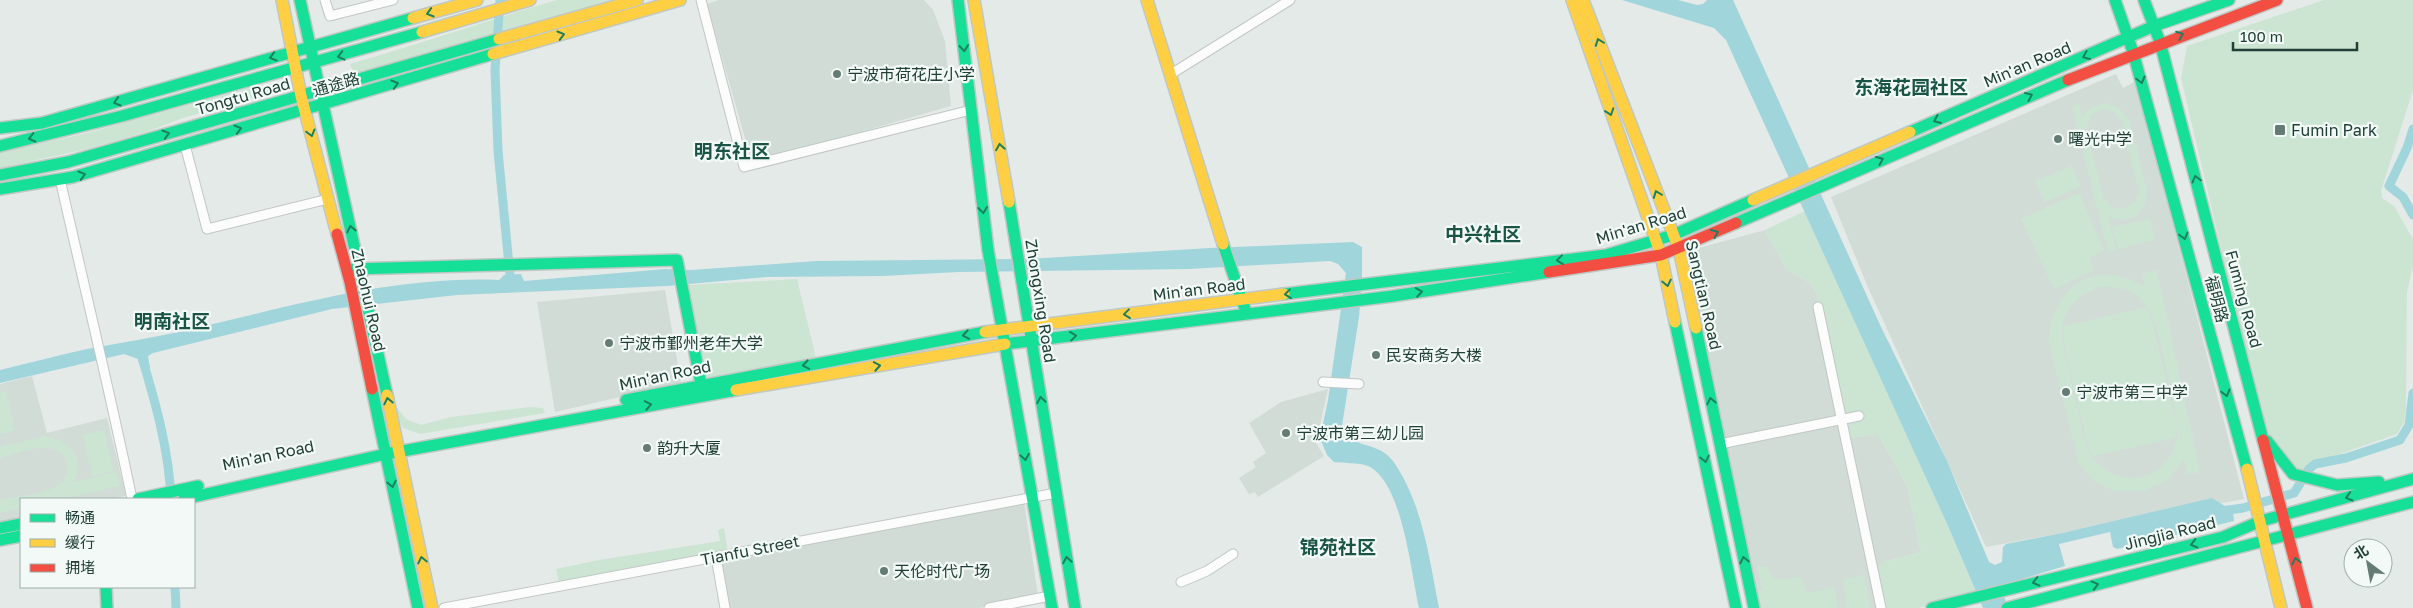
<svg xmlns="http://www.w3.org/2000/svg" width="2413" height="608" font-family="'Golos Text','Noto Sans SC',sans-serif">
  <rect width="100%" height="100%" fill="#e4eae7"/>
  <!-- built -->
  <path fill="#d1dcd7" d="M719,0H924L933,10L945,41L951,106L752,163L707,4Z
    M2116,74L2123,88L2136,81L2244,499L1986,547L1867,285L1831,197Z
    M1765,230L1787,270L1809,282L1817,293L1818,307L1827,312L1826,324L1851,438L1878,434L1907,485L1921,552L1884,562L1885,608H1757L1684,252Z
    M665,290L681,383L555,412L537,302Z
    M32,376L47,433L107,418L126,496L110,499H21V518L0,523V384Z
    M1328,389L1316,443L1324,456L1258,497L1255,492L1249,494L1239,478L1256,467L1253,462L1266,453L1249,423L1281,402Z
    M1024,501L1038,596L979,608H728L719,560Z"/>
  <!-- green -->
  <path fill="#cce5d3" fill-rule="evenodd" d="M557,0H614L354,74L350,64C420,44 488,20 557,0Z
    M2324,0H2413V90L2381,191L2382,198L2394,206L2413,239V265L2407,292L2406,409L2404,422L2397,434L2329,458L2312,461L2300,474L2265,436L2181,78L2187,46Z
    M254,87L257,97L183,118L149,131L87,149L0,168V152L83,134Z
    M2104,103L2118,107L2130,121L2147,191L2145,204L2136,216L2123,220L2108,217L2116,250L2108,252L2072,106L2079,104L2082,117L2090,108ZM2103,109L2113,111L2122,122L2139,192L2135,201L2123,209L2112,207L2104,199L2086,129L2091,115Z
    M2072,166L2081,186L2044,202L2035,181Z
    M2079,193L2104,250L2089,258L2094,270L2054,289L2021,219Z
    M1805,211L1948,526L1976,592L1972,595L1919,608H1885L1879,567L1884,562L1921,552L1907,485L1878,434L1851,438L1826,324L1827,313L1818,307L1817,293L1809,282L1787,270L1765,230Z
    M2150,219L2155,240L2118,249L2112,227Z
    M2157,270L2200,472L2187,474L2184,459L2167,480L2144,491H2115L2094,481L2079,464L2049,342C2051,286 2096,257 2145,287L2143,274ZM2100,287C2114,287 2128,287 2139,297C2145,303 2149,309 2152,316C2159,332 2180,424 2177,438C2166,488 2108,491 2086,447L2062,339C2062,311 2074,296 2100,287Z
    M797,279L816,358L705,379L688,285Z
    M2146,307L2152,320L2177,427L2175,438L2093,456L2088,448L2063,339L2064,326Z
    M6,391L15,430L0,434V392Z
    M529,407L543,408L545,413L420,434L403,428L393,411L397,408L406,419L421,425L451,417Z
    M104,430L114,471L92,476L83,435Z
    M45,436C68,439 86,458 74,482L116,472L120,486L60,499H21V508L0,513V500C16,497 44,494 57,486C64,483 68,474 67,466C64,434 18,453 0,458V447Z
    M724,528L728,552L559,584L556,569L599,560L720,541L718,530Z
    M1767,566L1774,580L1801,577L1807,593L1834,587L1838,608H1761L1758,591L1763,590L1757,567Z
    M1864,575L1871,608H1848L1843,580Z"/>
  <!-- water -->
  <path fill="#a1d5dc" d="M1622,0H1678L1697,5L1703,4L1707,0H1733L1881,327L1947,461L1989,562L1995,565L2002,562L2003,547L2006,544L2067,532L2212,498L2233,511L2234,521L2117,549L2113,547L2110,532L2059,544L2065,566L1999,586L2009,608H1983L1948,526L1726,40L1714,28Z
    M1353,242L1362,247V281L1359,317L1342,426C1349,450 1378,440 1393,461C1423,504 1429,558 1439,608H1419C1411,574 1403,482 1368,466C1357,462 1346,464 1334,462L1327,455L1320,438L1328,400L1346,273L1338,264L1330,261L1189,269L959,272L883,276L767,277L667,286L457,295L332,309L153,353L148,356L150,368L142,370L138,359L124,354L0,383V370C38,361 76,350 115,344C143,339 172,334 200,327C299,304 397,276 499,280L504,275L521,274L524,281L665,269L691,270L816,261L1028,259L1210,248Z"/>
  <g fill="none" stroke-linecap="round" stroke-linejoin="round">
    <!-- canal -->
    <path stroke="#a1d5dc" stroke-width="9" d="M500,0L495,70L498,151L511,286
      M2413,129L2407,148L2389,186L2403,197L2413,215
      M142,358C156,404 169,451 171,499
      M2221,511L2243,508L2294,493L2309,469L2315,464L2346,458L2400,440L2409,425L2413,393
      M175,587L176,608"/>
    <!-- street casing -->
    <g stroke="#c1c7c4" stroke-width="11">
      <path id="street" d="M325,0L330,16L393,0
        M701,0L744,167L971,110
        M1171,74L1290,0
        M185,145L207,229L328,199
        M60,179C84,286 110,392 132,499
        M1818,307L1881,608
        M1323,382L1359,384
        M1720,444L1859,416
        M716,557L725,608
        M1181,582L1207,571L1233,554
        M444,608L1056,493
        M989,608L1050,596"/>
    </g>
    <!-- fast casing -->
    <g stroke="#bfc8c4" stroke-width="14">
      <path id="fast" d="M300,0L387,395
        M958,0L988,250L1052,608
        M2115,0L2133,52L2247,469
        M2144,0L2160,42L2263,440
        M0,128L42,123L413,18
        M1910,132L2154,26L2229,0
        M0,146L122,116L422,32
        M0,175L68,162L499,39
        M0,189L73,177L493,54
        M1009,202L1075,608
        M1736,223L2068,80
        M1223,244L1245,309
        M352,269L677,260L701,384
        M1284,294L1606,255L1673,235L1753,200
        M1675,322L1736,608
        M1696,328L1754,608
        M1005,344L1393,296L1549,272
        M372,389L418,608
        M626,400L985,332
        M2267,441L2293,474L2337,485L2379,482
        M138,499L198,486
        M184,499L386,454L736,390
        M0,528L21,524
        M0,540L21,536
        M106,587L107,608
        M1932,608L2223,537L2261,521L2413,479
        M2007,608L2413,502"/>
    </g>
    <!-- slow casing -->
    <g stroke="#bfc8c4" stroke-width="14">
      <path id="slow" d="M282,0L301,96L337,234
        M974,0L1009,202
        M1147,0L1223,244
        M1572,0L1661,255L1675,322
        M1583,0L1679,249L1696,328
        M413,18L477,0
        M422,32L530,0
        M499,39L637,0
        M493,54L680,0
        M1753,200L1910,132
        M985,332L1284,294
        M736,390L1005,344
        M387,395L432,608
        M2247,469L2281,608"/>
    </g>
    <!-- jam casing -->
    <g stroke="#bfc8c4" stroke-width="14">
      <path id="jam" d="M2068,80L2277,0
        M337,234L350,282L372,389
        M1549,272L1661,255L1736,223
        M2263,440L2307,608"/>
    </g>
    <!-- street -->
    <use href="#street" stroke="#fbfcfb" stroke-width="9"/>
    <!-- fast -->
    <use href="#fast" stroke="#16e098" stroke-width="11"/>
    <!-- slow -->
    <use href="#slow" stroke="#ffcf43" stroke-width="11"/>
    <!-- jam -->
    <use href="#jam" stroke="#f24e42" stroke-width="11"/>
  </g>
  <!-- one-way arrows -->
  <defs><path id="oneway-chevron" d="M-2-3.5L2.5 0L-2 3.5" fill="none" stroke-width="1.6" stroke-linecap="round" stroke-linejoin="round" transform="scale(1.25)"/></defs>
  <g stroke="#1c805e">
    <use href="#oneway-chevron" transform="translate(430 13) rotate(164)"/>
    <use href="#oneway-chevron" transform="translate(561 35) rotate(-16)"/>
    <use href="#oneway-chevron" transform="translate(2180 35) rotate(-20)"/>
    <use href="#oneway-chevron" transform="translate(1599 42) rotate(-111)"/>
    <use href="#oneway-chevron" transform="translate(964 48) rotate(84)"/>
    <use href="#oneway-chevron" transform="translate(341 56) rotate(166)"/>
    <use href="#oneway-chevron" transform="translate(2086 56) rotate(157)"/>
    <use href="#oneway-chevron" transform="translate(273 57) rotate(164)"/>
    <use href="#oneway-chevron" transform="translate(2141 80) rotate(75)"/>
    <use href="#oneway-chevron" transform="translate(395 84) rotate(-16)"/>
    <use href="#oneway-chevron" transform="translate(2029 96) rotate(-23)"/>
    <use href="#oneway-chevron" transform="translate(117 102) rotate(164)"/>
    <use href="#oneway-chevron" transform="translate(1610 112) rotate(71)"/>
    <use href="#oneway-chevron" transform="translate(1937 120) rotate(157)"/>
    <use href="#oneway-chevron" transform="translate(238 129) rotate(-16)"/>
    <use href="#oneway-chevron" transform="translate(311 133) rotate(75)"/>
    <use href="#oneway-chevron" transform="translate(166 134) rotate(-16)"/>
    <use href="#oneway-chevron" transform="translate(32 138) rotate(166)"/>
    <use href="#oneway-chevron" transform="translate(1000 147) rotate(-99)"/>
    <use href="#oneway-chevron" transform="translate(1880 160) rotate(-23)"/>
    <use href="#oneway-chevron" transform="translate(82 175) rotate(-16)"/>
    <use href="#oneway-chevron" transform="translate(2196 179) rotate(-105)"/>
    <use href="#oneway-chevron" transform="translate(1657 194) rotate(-111)"/>
    <use href="#oneway-chevron" transform="translate(983 210) rotate(83)"/>
    <use href="#oneway-chevron" transform="translate(351 229) rotate(-103)"/>
    <use href="#oneway-chevron" transform="translate(1715 233) rotate(-24)"/>
    <use href="#oneway-chevron" transform="translate(2184 236) rotate(75)"/>
    <use href="#oneway-chevron" transform="translate(1560 260) rotate(173)"/>
    <use href="#oneway-chevron" transform="translate(1667 283) rotate(78)"/>
    <use href="#oneway-chevron" transform="translate(1419 292) rotate(-9)"/>
    <use href="#oneway-chevron" transform="translate(1288 294) rotate(173)"/>
    <use href="#oneway-chevron" transform="translate(1127 314) rotate(173)"/>
    <use href="#oneway-chevron" transform="translate(966 335) rotate(170)"/>
    <use href="#oneway-chevron" transform="translate(1073 336) rotate(-7)"/>
    <use href="#oneway-chevron" transform="translate(806 365) rotate(170)"/>
    <use href="#oneway-chevron" transform="translate(877 366) rotate(-10)"/>
    <use href="#oneway-chevron" transform="translate(2226 393) rotate(75)"/>
    <use href="#oneway-chevron" transform="translate(1041 400) rotate(-99)"/>
    <use href="#oneway-chevron" transform="translate(388 401) rotate(-102)"/>
    <use href="#oneway-chevron" transform="translate(1711 401) rotate(-102)"/>
    <use href="#oneway-chevron" transform="translate(648 405) rotate(-11)"/>
    <use href="#oneway-chevron" transform="translate(1025 457) rotate(80)"/>
    <use href="#oneway-chevron" transform="translate(1705 459) rotate(78)"/>
    <use href="#oneway-chevron" transform="translate(392 484) rotate(78)"/>
    <use href="#oneway-chevron" transform="translate(2349 497) rotate(164)"/>
    <use href="#oneway-chevron" transform="translate(2194 544) rotate(166)"/>
    <use href="#oneway-chevron" transform="translate(422 560) rotate(-102)"/>
    <use href="#oneway-chevron" transform="translate(1067 560) rotate(-99)"/>
    <use href="#oneway-chevron" transform="translate(1744 560) rotate(-102)"/>
    <use href="#oneway-chevron" transform="translate(2296 561) rotate(-103)"/>
    <use href="#oneway-chevron" transform="translate(2036 582) rotate(166)"/>
    <use href="#oneway-chevron" transform="translate(2095 585) rotate(-15)"/>
  </g>
  <!-- markers -->
  <g fill="#657c75" stroke="#f2f9f6" stroke-width="2">
    <circle cx="837" cy="74" r="5"/>
    <rect x="2274" y="124" width="12" height="12" rx="2.5"/>
    <circle cx="2058" cy="139" r="5"/>
    <circle cx="609" cy="343" r="5"/>
    <circle cx="1376" cy="355" r="5"/>
    <circle cx="2066" cy="392" r="5"/>
    <circle cx="1286" cy="433" r="5"/>
    <circle cx="647" cy="448" r="5"/>
    <circle cx="884" cy="571" r="5"/>
  </g>
  <g text-anchor="middle" dominant-baseline="central" stroke-width="4.5" stroke-linejoin="round" paint-order="stroke">
    <!-- street labels -->
    <g font-size="16" fill="#204037" stroke="#f2f9f6">
      <text transform="translate(2027 64) rotate(-23)">Min'an Road</text>
      <text transform="translate(336 84) rotate(-16)">通途路</text>
      <text transform="translate(243 96) rotate(-16)">Tongtu Road</text>
      <text transform="translate(1641 225) rotate(-17)">Min'an Road</text>
      <text transform="translate(1199 289) rotate(-7)">Min'an Road</text>
      <text transform="translate(1704 295) rotate(77)">Sangtian Road</text>
      <text transform="translate(2217 299) rotate(75)">福明路</text>
      <text transform="translate(2244 299) rotate(75)">Fuming Road</text>
      <text transform="translate(369 300) rotate(77)">Zhaohui Road</text>
      <text transform="translate(1041 301) rotate(81)">Zhongxing Road</text>
      <text transform="translate(665 375) rotate(-12)">Min'an Road</text>
      <text transform="translate(268 455) rotate(-12)">Min'an Road</text>
      <text transform="translate(2170 533) rotate(-14)">Jingjia Road</text>
      <text transform="translate(750 550) rotate(-11)">Tianfu Street</text>
    </g>
    <!-- poi labels -->
    <g font-size="16" fill="#204037" stroke="#f2f9f6" text-anchor="start">
      <text x="847" y="74">宁波市荷花庄小学</text>
      <text x="2291" y="130">Fumin Park</text>
      <text x="2068" y="139">曙光中学</text>
      <text x="619" y="343">宁波市鄞州老年大学</text>
      <text x="1386" y="355">民安商务大楼</text>
      <text x="2076" y="392">宁波市第三中学</text>
      <text x="1296" y="433">宁波市第三幼儿园</text>
      <text x="657" y="448">韵升大厦</text>
      <text x="894" y="571">天伦时代广场</text>
    </g>
    <!-- quarter labels -->
    <g font-size="19" font-weight="bold" fill="#195445" stroke="#f2f9f6">
      <text x="1911" y="86">东海花园社区</text>
      <text x="732" y="150">明东社区</text>
      <text x="1483" y="233">中兴社区</text>
      <text x="172" y="320">明南社区</text>
      <text x="1338" y="546">锦苑社区</text>
    </g>
  </g>
  <!-- legend -->
  <rect x="20" y="498" width="175" height="90" fill="#f2f9f6" stroke="#9eafaa"/>
  <rect x="30" y="514" width="25" height="8" fill="#16e098" stroke="#9eafaa"/>
  <text x="65" y="523" font-size="15" fill="#204037">畅通</text>
  <rect x="30" y="539" width="25" height="8" fill="#ffcf43" stroke="#9eafaa"/>
  <text x="65" y="548" font-size="15" fill="#204037">缓行</text>
  <rect x="30" y="564" width="25" height="8" fill="#f24e42" stroke="#9eafaa"/>
  <text x="65" y="573" font-size="15" fill="#204037">拥堵</text>
  <!-- north arrow -->
  <g transform="translate(2368 563) rotate(328)"><circle r="24" fill="#f2f9f6" stroke="#9eafaa"/>
  <path d="M0-4L9 19L0 12L-9 19Z" fill="#657c75"/>
  <text y="-8" font-size="14" font-weight="bold" text-anchor="middle" fill="#204037">北</text>
  </g>
  <!-- scale -->
  <path d="M2233 42v8h124v-8" fill="none" stroke="#204037" stroke-width="2.5"/>
  <text x="2240" y="42" font-size="15" fill="#204037" stroke="#f2f9f6" stroke-width="4" paint-order="stroke">100 m</text>
</svg>
